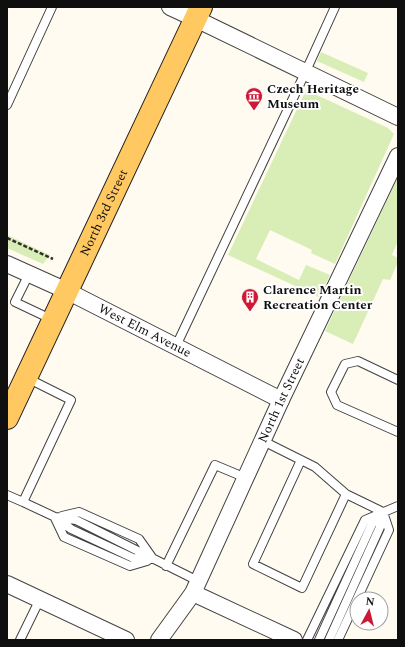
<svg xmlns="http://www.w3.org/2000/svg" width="405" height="647" font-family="Spectral,serif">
  <rect width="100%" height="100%" fill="#fffbf1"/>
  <!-- grass -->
  <path fill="#d9eeb6" d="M321,52L368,73L364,82L317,61Z
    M306,90L388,128L394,134L335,264L311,253L312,250L270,230L256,259L299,280L306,265L330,275L319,297L228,255Z
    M398,177V241L392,255L398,258V262L390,280L383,279L353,344L325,331Z
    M7,235L50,255L43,264L7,248Z"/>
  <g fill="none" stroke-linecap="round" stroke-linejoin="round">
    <!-- service casing -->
    <g stroke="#424242" stroke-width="10">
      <path id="service" d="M7,105L52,7
        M29,274L15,302L53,320
        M176,346L305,73L335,7
        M398,380L358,361L345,364L331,392L337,405L398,432
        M263,441L315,467L346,494L302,588L253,564L301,460
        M7,495L23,502L71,400L27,378
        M23,502L55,517L71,529L133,558L151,559
        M62,516L79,512L139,539L151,556
        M55,517L76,520L198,581
        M55,518L64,537L130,566L147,561
        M166,566L215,465L246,478
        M20,640L40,599
        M307,640L365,520L398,506
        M319,640L372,524L379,516
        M329,640L380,527L383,513
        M338,640L389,530L383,512L346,494"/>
    </g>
    <!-- minor casing -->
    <g stroke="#424242" stroke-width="18">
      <g id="minor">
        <path d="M170,7L196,19L398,117"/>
        <path id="s1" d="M7,264L67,291L281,400"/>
        <path d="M7,584L126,640"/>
        <path d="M193,593L294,640"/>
        <path id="s2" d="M159,640L193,593L281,400L398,156"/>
      </g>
    </g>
    <!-- primary casing -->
    <g stroke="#202020" stroke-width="24">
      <g id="primary">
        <path id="s3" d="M7,418L201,7"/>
      </g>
    </g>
    <!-- path -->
    <path stroke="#313131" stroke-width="2.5" stroke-dasharray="4 2" stroke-linecap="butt" d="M7,238L53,259"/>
    <!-- service -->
    <use href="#service" stroke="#fff" stroke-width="8"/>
    <!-- minor -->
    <use href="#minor" stroke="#fff" stroke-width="16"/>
    <!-- primary -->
    <use href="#primary" stroke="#ffc861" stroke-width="22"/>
  </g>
  <!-- icons -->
  <defs>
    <g id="museum-pin" transform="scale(0.9)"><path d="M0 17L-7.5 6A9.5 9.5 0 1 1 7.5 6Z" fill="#cd1935" stroke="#fff"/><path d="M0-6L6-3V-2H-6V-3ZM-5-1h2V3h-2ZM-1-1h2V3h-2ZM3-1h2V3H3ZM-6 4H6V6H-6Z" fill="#fff"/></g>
    <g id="building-pin" transform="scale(0.9)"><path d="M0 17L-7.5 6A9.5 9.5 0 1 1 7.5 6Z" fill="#cd1935" stroke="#fff"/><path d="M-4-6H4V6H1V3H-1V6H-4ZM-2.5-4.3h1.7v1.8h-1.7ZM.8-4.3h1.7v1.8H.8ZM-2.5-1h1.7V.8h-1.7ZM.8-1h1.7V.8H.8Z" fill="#fff"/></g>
  </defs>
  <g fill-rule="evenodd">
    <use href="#museum-pin" x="254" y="96"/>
    <use href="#building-pin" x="250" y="297"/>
  </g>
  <g text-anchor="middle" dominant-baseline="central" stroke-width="4" stroke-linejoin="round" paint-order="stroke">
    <!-- poi labels -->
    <g font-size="13" font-weight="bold" fill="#0f0f0f" stroke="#fff" text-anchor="start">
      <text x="267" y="89">Czech Heritage<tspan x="267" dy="15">Museum</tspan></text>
      <text x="263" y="290">Clarence Martin<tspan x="263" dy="15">Recreation Center</tspan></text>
    </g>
    <!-- street labels -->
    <g font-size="13" fill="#0f0f0f" stroke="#fff">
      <text stroke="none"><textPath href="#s3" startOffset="227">North 3rd Street</textPath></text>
      <text stroke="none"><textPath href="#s1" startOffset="153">West Elm Avenue</textPath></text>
      <text stroke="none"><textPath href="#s2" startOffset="270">North 1st Street</textPath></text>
    </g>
  </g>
  <!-- border -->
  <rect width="405" height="647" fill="none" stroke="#0f0f0f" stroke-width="16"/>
  <!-- north arrow -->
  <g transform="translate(369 611) rotate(7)"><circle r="19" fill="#ffffff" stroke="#9f9f9f"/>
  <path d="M0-3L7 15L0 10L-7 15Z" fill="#cd1935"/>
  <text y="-6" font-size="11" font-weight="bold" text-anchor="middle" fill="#0f0f0f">N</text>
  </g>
</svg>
